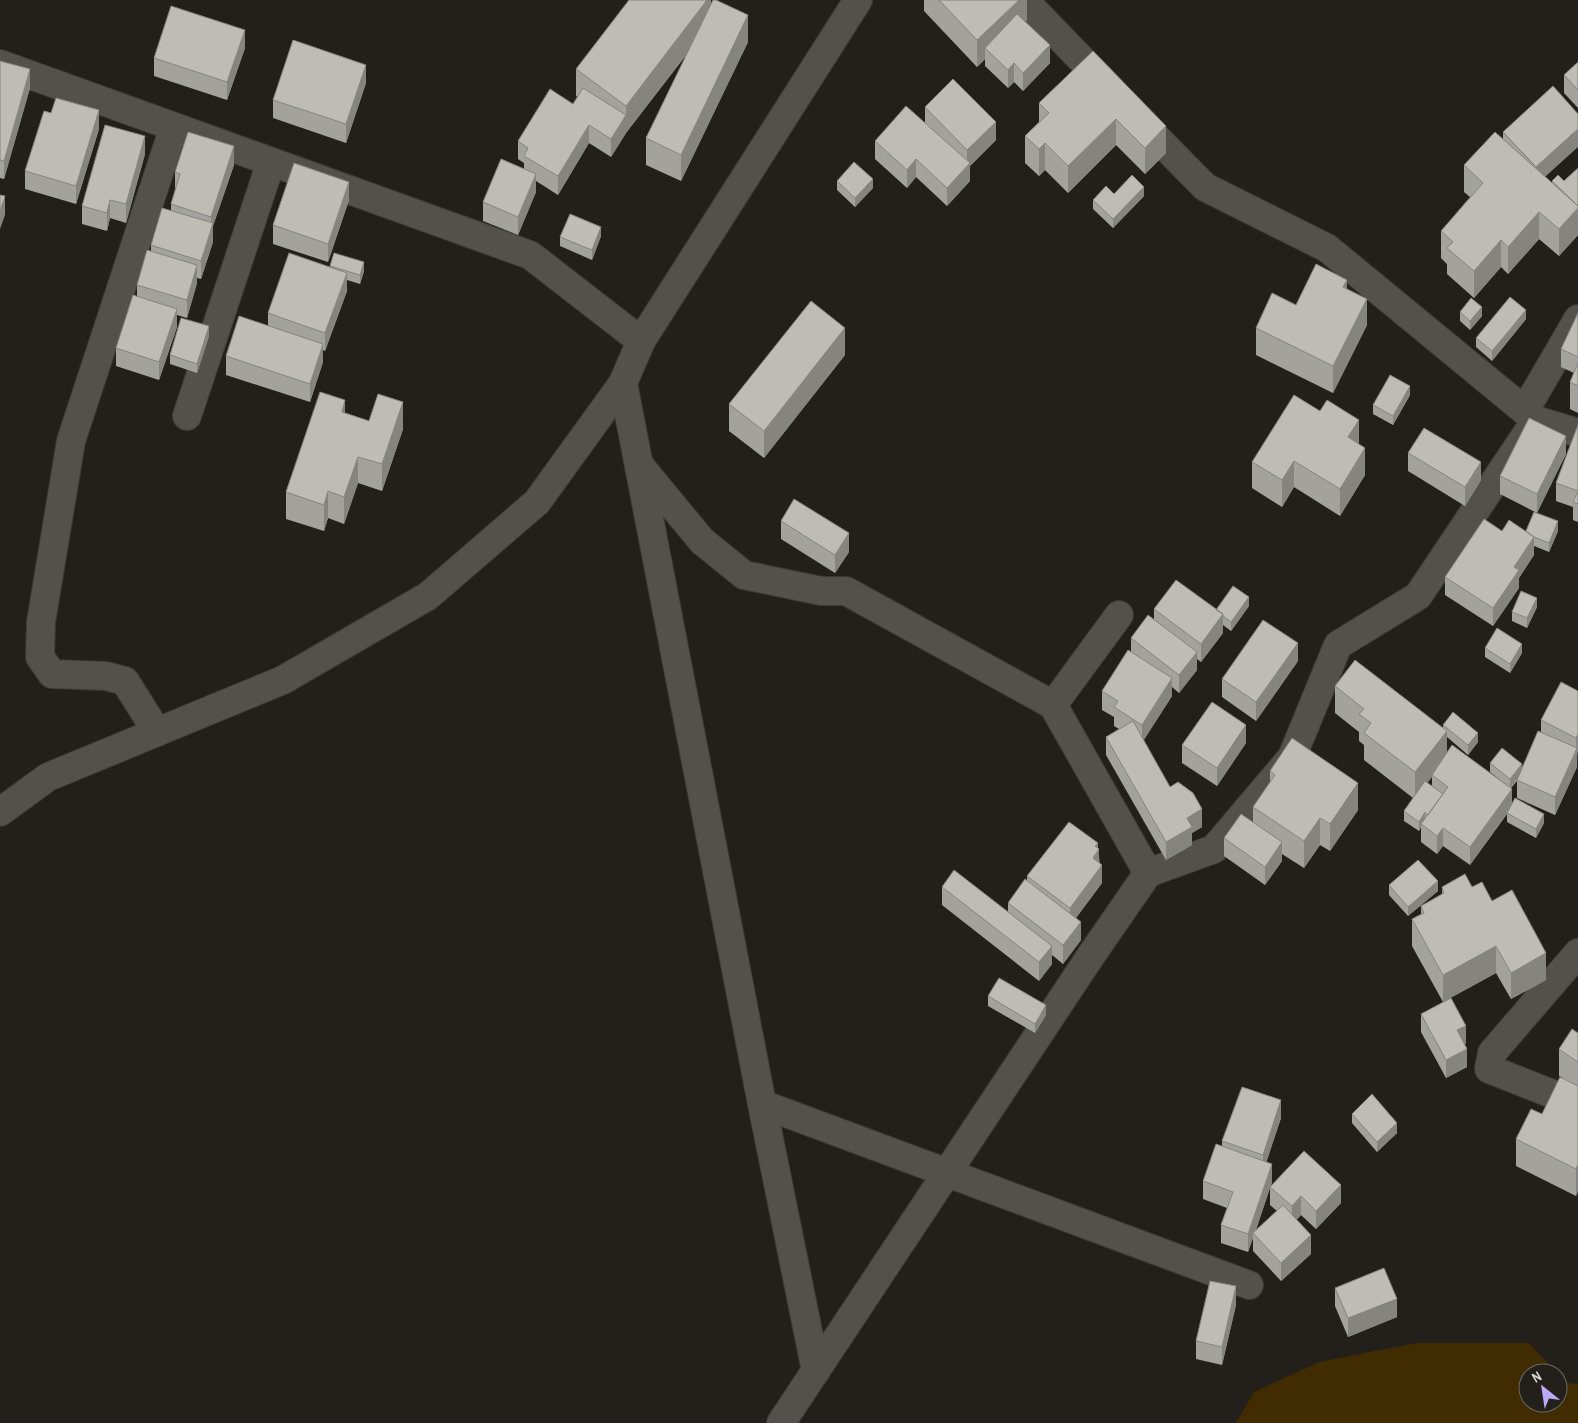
<svg xmlns="http://www.w3.org/2000/svg" width="1578" height="1423" font-family="'Archivo Narrow',sans-serif">
  <rect width="100%" height="100%" fill="#23201b"/>
  <!-- green -->
  <path fill="#402c00" d="M1416,1343H1529L1557,1373H1528V1403H1558V1374L1566,1383L1578,1384V1423H1236L1254,1392L1319,1362Z"/>
  <g fill="none" stroke-linecap="round" stroke-linejoin="round">
    <!-- street casing -->
    <g stroke="#3d3b37" stroke-width="30">
      <path id="street" d="M1024,0L1108,87
        M0,64L530,255L641,341
        M1141,122L1205,187L1327,248L1536,420L1578,433
        M623,383L762,1104L816,1371
        M1525,410L1578,319
        M187,416L271,162
        M640,466L702,541L744,575L821,591H846L1053,705L1148,873
        M1053,705L1119,615
        M157,732L125,681L106,676L52,674L40,657L41,622L71,441L174,127
        M1578,953L1492,1053L1489,1069L1578,1104
        M762,1104L1249,1285
        M781,1423L1090,957L1148,873L1214,849L1292,757L1338,645L1418,596L1536,420"/>
    </g>
    <!-- secondary casing -->
    <g stroke="#3d3b37" stroke-width="30">
      <path id="secondary" d="M0,812L48,777L283,680L428,596L537,502L623,383L641,341L858,0"/>
    </g>
    <!-- street -->
    <use href="#street" stroke="#54514c" stroke-width="28"/>
    <!-- secondary -->
    <use href="#secondary" stroke="#54514c" stroke-width="28"/>
  </g>
  <!-- wall -->
  <path fill="#a4a29d" fill-rule="evenodd" d="M711,0V4L748,42L681,181L646,165V138L687,54L626,133L611,157L589,143L558,195L536,181V192L518,235L483,221V202L524,169V163L518,159V141L573,104L578,97L576,96V69Z
    M924,0H1027V20L1025,21L1050,63L1023,91L1014,82L1008,88L985,66V59L977,67L924,11Z
    M245,48L227,100L154,76V58Z
    M1093,51L1166,153L1145,174L1116,145L1068,193L1045,170L1039,176L1025,163V136L1039,122V103Z
    M0,61L30,88L4,179L0,178Z
    M1578,62V108L1564,93V75Z
    M366,83L346,143L273,118V100Z
    M925,107L996,140L970,166V181L947,206L916,177L907,188L875,159V141L925,122Z
    M51,113L99,129L76,204L25,189V171Z
    M1503,132L1545,177L1552,183V181H1564L1578,168V235L1559,256L1539,239L1508,274L1501,267L1474,298L1447,274V264L1441,258V231L1470,197L1464,192V165L1503,140Z
    M145,154L126,223L110,218L107,231L82,224V206Z
    M234,165L213,226V242L201,279L197,278V283L187,318L177,315V327L159,380L116,366V348L137,296V285L151,251V245L171,210V204L175,190V172Z
    M837,181L873,188L855,207L837,190Z
    M1114,194L1144,196L1113,228L1093,209V200Z
    M349,200L328,262L273,244V225Z
    M601,236L592,260L560,246V237Z
    M330,266L364,271L360,284L347,280V291L325,351L323,350V362L310,402L226,375V356L268,326V313L330,267Z
    M1347,289L1367,325L1333,393L1256,355V328L1296,305Z
    M1460,312L1482,316L1470,330L1460,321Z
    M1578,313V413L1570,409V382L1574,373L1561,367V349Z
    M1526,319L1492,361L1476,347V338Z
    M209,336L197,373L170,364V355Z
    M845,355L764,458L729,431V404Z
    M1410,395L1393,425L1373,414V405Z
    M345,413L369,421L403,429L382,491L358,483L344,524L328,518L324,531L286,519V492Z
    M1578,425V522L1573,520V507L1556,501V483Z
    M1359,444L1365,475L1340,516L1294,487L1282,507L1252,488V462Z
    M1408,453L1481,480L1465,506L1408,471Z
    M1566,454L1537,513L1500,494V476Z
    M781,521L849,552L835,573L781,539Z
    M1502,531H1558L1549,552L1534,546V555L1519,578V588L1493,626L1445,595V577Z
    M1249,606L1231,631L1223,625V633L1201,662L1197,659V670L1179,693L1172,687V696L1143,741L1170,787L1202,827L1192,833V845L1166,860L1106,755V737L1119,729L1114,726V717L1102,710V691L1131,652V638L1154,619V609L1216,610Z
    M1537,607L1527,628L1512,621V612Z
    M1485,648L1522,653L1510,673L1485,657Z
    M1298,661L1256,721L1222,697V679Z
    M1335,686L1443,728V725L1478,742L1468,755L1447,737V754L1500,780L1490,772V763L1522,767L1541,732V720L1578,691V752L1577,754V767L1555,815L1517,798V781L1511,788L1512,804L1544,823L1536,838L1507,822V814L1470,865L1443,846L1437,854L1421,842V827L1419,831L1404,821V811L1413,798L1364,760V745L1359,741V732L1335,713ZM1432,777V786L1427,783Z
    M1246,743L1217,786L1182,763V745Z
    M1270,771L1358,810L1330,851L1320,845L1304,868L1282,854V861L1265,885L1224,856V838L1253,822V807L1270,782Z
    M1098,848L1102,883L1076,918L1081,940L1063,964L1052,955V964L1039,981L942,905V887L1008,911V903L1027,881V876Z
    M1389,885L1438,891L1408,916L1389,895Z
    M1442,887H1472L1492,901L1546,980L1511,999L1496,973L1443,1002L1412,946V919L1421,914V906L1442,895Z
    M988,996L1046,1015L1035,1033L988,1006Z
    M1421,1014L1466,1044H1465L1467,1067L1446,1078L1421,1032Z
    M1578,1033V1191L1576,1196L1516,1166V1139L1542,1114L1563,1078L1559,1076V1049Z
    M1352,1114L1397,1133L1377,1152L1352,1123Z
    M1281,1118L1266,1162L1272,1182L1271,1186L1341,1203L1316,1229L1301,1215L1296,1220L1311,1254L1281,1281L1253,1251V1238L1248,1252L1221,1243V1225L1227,1208L1203,1199V1181L1222,1146V1141ZM1270,1188V1205L1277,1211L1256,1230Z
    M1335,1288L1397,1317L1348,1337L1335,1306Z
    M1236,1305L1222,1365L1196,1359V1341Z"/>
  <!-- shaded-wall -->
  <path fill="#86847f" d="M707,0H711V22L626,133L611,157V139L626,115V106Z
    M1019,0H1027V20L991,54L985,48V59L977,67V40Z
    M748,15V42L681,181V155Z
    M245,30V48L227,100V82Z
    M1050,45V63L1023,91V73Z
    M1014,63V82L1008,88V70Z
    M366,65V83L346,143V124Z
    M30,69V88L4,179V161Z
    M99,110V129L76,204V186Z
    M1116,119V145L1068,193V166Z
    M996,122V140L970,166V181L947,206V188L967,165V150Z
    M589,125V143L558,195V176Z
    M1166,126V153L1145,174V148Z
    M1578,129V147L1536,185V167Z
    M145,136V154L126,223V204Z
    M1045,143V170L1039,176V149Z
    M234,146V165L213,226V242L201,279V261L211,232V217Z
    M916,159V177L907,188V170Z
    M536,174V192L518,235V217Z
    M873,179V188L855,207V198Z
    M349,182V200L328,262V244Z
    M1144,187V196L1113,228V219Z
    M5,196V215L0,229V246V212Z
    M110,200V218L107,231V213Z
    M1578,208V235L1559,256V229Z
    M1539,212V239L1508,274V247Z
    M601,227V236L592,260V250Z
    M1501,240V267L1474,298V271Z
    M364,262V271L360,284V275Z
    M197,265V283L187,318V300Z
    M347,273V291L325,351V333Z
    M1347,280V307L1343,287Z
    M1367,299V325L1333,393V366Z
    M1482,307V316L1470,330V321Z
    M177,309V327L159,380V362Z
    M1526,310V319L1492,361V351Z
    M209,326V336L197,373V364Z
    M845,328V355L764,458V431Z
    M323,344V362L310,402V384Z
    M1410,386V395L1393,425V416Z
    M345,400V427L342,412Z
    M403,402V429L382,491V464Z
    M1359,420V446L1348,437Z
    M1566,436V454L1537,513V494Z
    M1365,448V475L1340,516V489Z
    M358,457V483L344,524V497Z
    M1294,461V487L1282,507V480Z
    M1481,462V480L1465,506V487Z
    M328,491V518L324,531V505Z
    M1558,521V531L1549,552V543Z
    M849,533V552L835,573V555Z
    M1534,537V555L1519,578V588L1493,626V608L1514,567Z
    M1249,597V606L1231,631V622Z
    M1537,598V607L1527,628V618Z
    M1223,614V633L1201,662V644Z
    M1298,643V661L1256,721V702Z
    M1522,644V653L1510,673V664Z
    M1197,652V670L1179,693V675Z
    M1172,678V696L1142,743V725Z
    M1246,725V743L1217,786V768Z
    M1447,731V757L1432,775V777L1415,799V772Z
    M1478,733V742L1468,755V745Z
    M1578,734L1577,767L1555,815V797L1576,752V738Z
    M1522,764V773L1510,788V779Z
    M1358,783V810L1330,851V824Z
    M1512,789V807L1470,865V847Z
    M1202,809V827L1192,833V845L1166,860V842L1187,818Z
    M1425,812V821L1421,824V827L1419,831V822Z
    M1544,814V823L1536,838V829Z
    M1320,818V845L1304,868V841Z
    M1443,828V846L1437,854V836Z
    M1282,842V861L1265,885V867Z
    M1098,843V851L1099,849V867L1093,858L1095,846Z
    M1102,865V883L1070,926V908Z
    M1438,881V891L1408,916V907Z
    M1081,922V940L1063,964V945Z
    M1052,946V964L1039,981V962Z
    M1496,946V973L1443,1002V975Z
    M1546,953V980L1511,999V973Z
    M1046,1005V1015L1035,1033V1024Z
    M1466,1026V1044L1457,1048V1030Z
    M1467,1049V1067L1446,1078V1060Z
    M1281,1100V1118L1263,1173V1155Z
    M1397,1123V1133L1377,1152V1142Z
    M1272,1164V1182L1254,1234L1253,1233V1238L1248,1252V1234Z
    M1578,1164V1191L1576,1196V1169Z
    M1341,1185V1203L1316,1229V1211Z
    M1301,1196V1215L1292,1225V1206Z
    M1311,1235V1254L1281,1281V1263Z
    M1236,1286V1305L1222,1365V1347Z
    M1397,1299V1317L1348,1337V1318Z"/>
  <!-- building -->
  <path fill="#bfbcb6" stroke="#86847f" d="M629,0H707L626,106L576,69Z
    M713,0H716L748,15L681,155L646,138Z
    M939,0H1019L977,40Z
    M171,6L245,30L227,82L154,58Z
    M1017,14L1050,45L1023,73L1014,63L1008,70L985,48Z
    M293,40L366,65L346,124L273,100Z
    M1093,51L1166,126L1145,148L1116,119L1068,166L1045,143L1039,149L1025,136L1049,113L1039,103Z
    M0,61L30,69L4,161L0,160Z
    M1578,62V90L1564,75Z
    M953,79L996,122L967,150L925,107Z
    M1553,86L1578,114V129L1536,167L1503,132Z
    M583,88L626,115L611,139L589,125L558,176L524,156L528,148L518,141L550,89L573,104Z
    M56,98L99,110L76,186L25,171L44,111L51,113Z
    M906,106L970,163L947,188L916,159L907,170L875,141Z
    M105,125L145,136L126,204L110,200L107,213L82,206Z
    M188,132L234,146L211,217L171,204L180,174L175,172Z
    M1495,132L1578,206V208L1559,229L1539,212L1508,247L1501,240L1474,271L1447,248L1453,242L1441,231L1483,183L1464,165Z
    M501,159L536,174L518,217L483,202Z
    M854,162L873,179L855,198L837,181Z
    M294,163L349,182L328,244L273,225Z
    M1578,168V206L1552,181L1558,175L1564,181Z
    M1132,175L1144,187L1113,219L1093,200L1106,186L1114,194Z
    M0,195L5,196L0,212Z
    M162,208L213,223L201,261L151,245Z
    M570,214L601,227L592,250L560,237Z
    M147,250L197,265L187,300L137,285Z
    M289,253L347,273L325,333L268,313Z
    M334,253L364,262L360,275L330,266Z
    M1316,264L1347,280L1343,287L1367,299L1333,366L1256,328L1272,293L1296,305Z
    M133,295L177,309L159,362L116,348Z
    M1510,297L1526,310L1492,351L1476,338Z
    M1471,298L1482,307L1470,321L1460,312Z
    M811,301L845,328L764,431L729,404Z
    M1578,313V357L1561,349Z
    M239,316L323,344L310,384L226,356Z
    M181,318L209,326L197,364L170,355Z
    M1578,363V386L1570,382Z
    M1390,375L1410,386L1393,416L1373,405Z
    M320,392L345,400L342,412L369,421L378,394L403,402L382,464L358,457L344,497L328,491L324,505L286,492Z
    M1294,395L1320,411L1327,400L1359,420L1348,437L1365,448L1340,489L1294,461L1282,480L1252,462Z
    M1529,418L1566,436L1537,494L1500,476Z
    M1578,425V504L1573,502L1578,491L1556,483Z
    M1424,428L1481,462L1465,487L1408,453Z
    M794,499L849,533L835,555L781,521Z
    M1534,512L1558,521L1549,543L1534,537L1526,531Z
    M1484,519L1502,531L1509,520L1534,537L1514,567L1519,570L1493,608L1445,577Z
    M1176,580L1223,614L1201,644L1154,609Z
    M1233,586L1249,597L1231,622L1223,616V614L1216,610Z
    M1521,591L1537,598L1527,618L1512,612Z
    M1148,615L1197,652L1179,675L1131,638Z
    M1263,620L1298,643L1256,702L1222,679Z
    M1497,628L1522,644L1510,664L1485,648Z
    M1128,650L1172,678L1142,725L1114,707L1118,701L1102,691Z
    M1355,660L1447,731L1415,772L1364,733L1371,723L1359,714L1364,709L1335,686Z
    M1561,682L1578,691V734L1576,738L1541,720Z
    M1212,702L1246,725L1217,768L1182,745Z
    M1453,712L1478,733L1468,745L1443,725Z
    M1133,721L1170,787L1178,782L1193,793L1202,809L1187,818L1192,827L1166,842L1106,737Z
    M1538,731L1577,748L1555,797L1517,780Z
    M1292,738L1358,783L1330,824L1320,818L1304,841L1253,807L1275,775L1270,771Z
    M1452,745L1512,789L1470,847L1443,828L1437,836L1421,824L1448,787L1432,775Z
    M1502,748L1522,764L1510,779L1490,763Z
    M1425,781L1443,794L1428,815L1425,812L1419,822L1404,811Z
    M1515,798L1544,814L1536,829L1507,813Z
    M1241,814L1282,842L1265,867L1224,838Z
    M1069,822L1098,843L1095,846L1099,849L1093,858L1102,865L1070,908L1027,876Z
    M1418,860L1438,881L1408,907L1389,885Z
    M954,870L1052,946L1039,962L942,887Z
    M1465,874L1472,887L1482,882L1492,901L1512,890L1546,953L1511,973L1496,946L1443,975L1412,919L1424,913L1421,906L1444,893L1442,887Z
    M1025,879L1081,922L1063,945L1008,903Z
    M999,978L1046,1005L1035,1024L988,996Z
    M1451,998L1466,1026L1457,1030L1467,1049L1446,1060L1421,1014Z
    M1572,1029L1578,1033V1062L1559,1049Z
    M1560,1077L1578,1086V1164L1576,1169L1516,1139L1531,1109L1542,1114Z
    M1242,1087L1281,1100L1263,1155L1222,1141Z
    M1372,1094L1397,1123L1377,1142L1352,1114Z
    M1216,1144L1272,1164L1248,1234L1221,1225L1233,1192L1203,1181Z
    M1304,1151L1341,1185L1316,1211L1301,1196L1292,1206L1270,1187Z
    M1283,1205L1311,1235L1281,1263L1253,1233Z
    M1384,1268L1397,1299L1348,1318L1335,1288Z
    M1210,1281L1236,1286L1222,1347L1196,1341Z"/>
  <!-- north arrow -->
  <g transform="translate(1543 1388) rotate(330)"><circle r="24" fill="#23201b" stroke="#6b6864"/>
  <path d="M0-4L9 19L0 12L-9 19Z" fill="#bcaaf6"/>
  <text y="-8" font-size="14" font-weight="bold" text-anchor="middle" fill="#d7d5d2">N</text>
  </g>
</svg>
